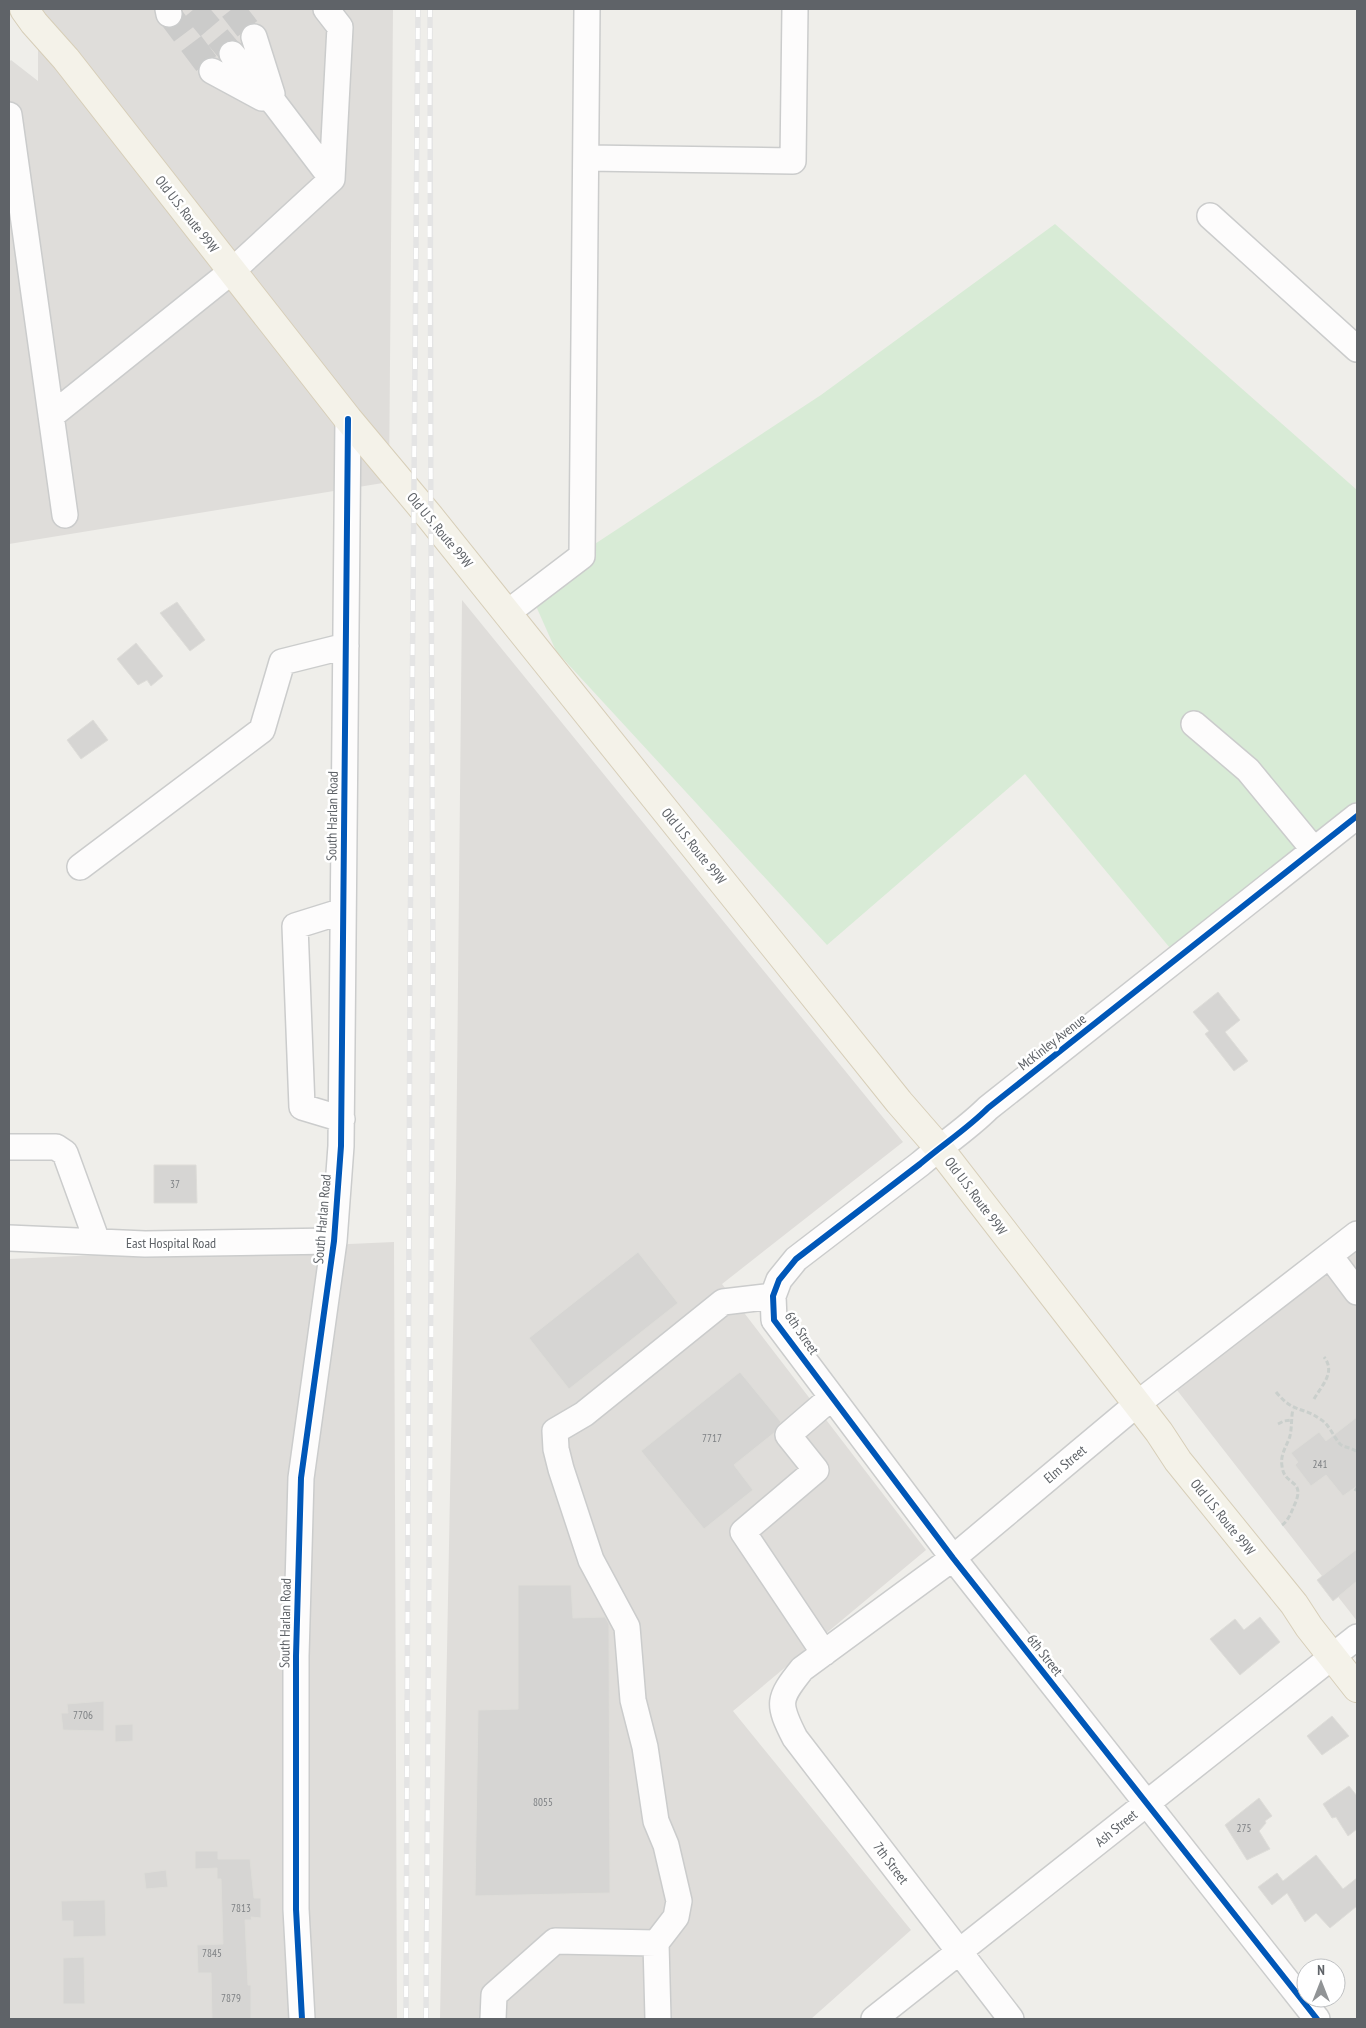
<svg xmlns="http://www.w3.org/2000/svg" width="1366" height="2028" font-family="'PT Sans Narrow',sans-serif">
  <rect width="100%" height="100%" fill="#efeeea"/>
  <!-- industrial -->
  <path fill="#dfddda" d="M38,9H393L389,482L9,544V62L11,60L38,81Z
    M462,600L903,1142L722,1284L926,1550L733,1711L911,1930L811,2019H440L456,1178Z
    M1357,1228V1621L1166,1376Z
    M394,1242L397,2019H9V1259Z"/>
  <!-- green -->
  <path fill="#d8ebd6" d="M1055,224L1357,490V801L1170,948L1025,774L827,945L556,651L528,588L821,395Z"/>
  <!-- building -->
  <path fill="#d6d5d3" stroke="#deddd9" d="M177,602L205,640L190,651L160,613Z
    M136,643L163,676L151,686L147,680L138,685L117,659Z
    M93,720L108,740L81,759L67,740Z
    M1218,992L1240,1020L1225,1032L1248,1061L1234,1071L1205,1034L1209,1031L1193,1012Z
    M154,1165H196L197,1203H154Z
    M638,1252L678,1303L569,1389L529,1338Z
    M740,1372L781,1422L774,1433L734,1465L753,1490L704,1529L641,1451Z
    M1357,1417V1486L1343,1496L1326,1475L1311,1486L1295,1465L1298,1462L1291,1453L1319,1432L1326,1441Z
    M1357,1549V1581L1333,1601L1317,1580Z
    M518,1585H571L573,1618L605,1617L609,1624L610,1893L475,1896L478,1710L518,1709Z
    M1260,1617L1280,1642L1240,1675L1210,1639L1235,1619L1244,1630Z
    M104,1701V1731L63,1730L61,1713H68L67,1704Z
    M1332,1716L1349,1736L1322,1755L1307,1736Z
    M133,1724V1741L115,1742V1725Z
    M1349,1786L1357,1796V1829L1348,1836L1336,1817L1332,1818L1323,1804Z
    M1259,1798L1272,1816L1265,1821L1266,1823L1259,1831L1270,1849L1247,1860L1225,1825Z
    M195,1851H218V1859H250L254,1898H261V1918L251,1917L252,1920H245L248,1985H251V2019H212L211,1973H198L197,1945L223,1944L221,1879H217V1868L195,1869Z
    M1316,1855L1343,1889L1357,1878V1906L1330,1928L1316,1913L1305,1922L1287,1893L1272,1905L1258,1887L1277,1873L1283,1881Z
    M166,1870L168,1887L146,1889L144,1873Z
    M105,1900L106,1936L73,1937V1921H62L61,1901Z
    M84,1957L85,2004H63V1958Z"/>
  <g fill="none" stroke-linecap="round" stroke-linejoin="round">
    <!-- minor-tunnel -->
    <path stroke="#cbcbca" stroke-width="25" stroke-dasharray="25 12" stroke-linecap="butt" d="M194,9L232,54
      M232,9L254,37
      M169,14L212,71"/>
    <!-- minor casing -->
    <g stroke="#cbcccc" stroke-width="28">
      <path id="minor" d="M168,9L169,14
        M254,37L272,94
        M232,54L275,104L332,179
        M212,71L262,98
        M9,115L65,515
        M586,158L793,161L795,9
        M1210,216L1357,349
        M51,416L232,271L332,179L340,27L326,9
        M507,613L582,556L587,9
        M1194,724L1248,770L1314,850
        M80,867L262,730L282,662L346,646
        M342,1119L302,1107L295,926L343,911
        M9,1147H56L65,1153L97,1241
        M9,1238L145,1244L334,1241
        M1330,1256L1357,1292
        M824,1653L743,1532L816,1470L788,1435L832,1397
        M656,1943L676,1917L679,1901L666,1845L656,1821L645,1747L633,1700L627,1627L591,1560L561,1469L556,1449L555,1431L584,1414L723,1302L773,1296
        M302,2019L296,1909V1656L301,1478L334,1241L341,1146L348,419
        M493,2019L494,1995L555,1941L656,1943L658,2019
        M874,2019L1357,1637
        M1011,2019L795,1738C777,1703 778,1699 802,1669L953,1558L1137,1404L1357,1234
        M1317,2019L953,1558L774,1320L773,1296L779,1280L796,1259L920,1164C942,1145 967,1129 988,1108L1357,816"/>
    </g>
    <!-- major casing -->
    <g stroke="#d7ceb8" stroke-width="30">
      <path id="major" d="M24,9L34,23L66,59L348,419L430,517L899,1102L939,1148L1159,1432L1178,1461L1294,1604L1309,1627L1357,1688"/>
    </g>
    <!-- path -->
    <path stroke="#cacfcc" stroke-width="3" stroke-dasharray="5 2.5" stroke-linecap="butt" d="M1276,1392C1294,1414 1302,1406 1320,1419C1329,1424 1333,1436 1340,1444C1344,1448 1352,1447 1357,1452
      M1314,1399C1322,1385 1336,1372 1324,1357
      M1278,1424L1284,1421L1291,1420
      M1355,1491L1357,1488
      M1282,1525C1288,1521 1291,1513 1294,1506C1307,1478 1284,1487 1282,1466C1280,1454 1287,1446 1290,1436C1292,1427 1291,1418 1293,1409"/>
    <!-- minor -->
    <use href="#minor" stroke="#fdfcfc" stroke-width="25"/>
    <!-- major -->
    <use href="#major" stroke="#f4f2e9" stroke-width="28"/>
    <!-- rail casing -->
    <g stroke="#e4e4e4" stroke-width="5.5">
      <path id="rail" d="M406,2019L410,956L418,9
        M426,2019C429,1666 432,1312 433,958C433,642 428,325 430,9"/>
    </g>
    <!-- rail -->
    <use href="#rail" stroke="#fff" stroke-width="4" stroke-dasharray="11" stroke-linecap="butt"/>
    <!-- cycleway casing -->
    <g stroke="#fff" stroke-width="9">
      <path id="cycleway" d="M302,2019L296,1909V1656L301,1478L334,1241L341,1146L348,419
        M1317,2019L953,1558L774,1320L773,1296L779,1280L796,1259L920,1164C942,1145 967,1129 988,1108L1357,816"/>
    </g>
    <!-- cycleway -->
    <use href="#cycleway" stroke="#0057b8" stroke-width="6"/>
  </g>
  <g text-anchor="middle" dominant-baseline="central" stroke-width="5" stroke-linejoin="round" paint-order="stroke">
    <!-- number labels -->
    <g font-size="11" fill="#7e8184">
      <text x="175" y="1184">37</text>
      <text x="712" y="1438">7717</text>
      <text x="1320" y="1464">241</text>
      <text x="83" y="1715">7706</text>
      <text x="543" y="1802">8055</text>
      <text x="1244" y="1828">275</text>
      <text x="241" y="1908">7813</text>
      <text x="212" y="1953">7845</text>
      <text x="231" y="1998">7879</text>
    </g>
    <!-- street labels -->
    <g font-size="14" fill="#5f6368" stroke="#fff">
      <text transform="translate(187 214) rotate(52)">Old U.S. Route 99W</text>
      <text transform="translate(440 530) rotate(50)">Old U.S. Route 99W</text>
      <text transform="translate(332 816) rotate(-89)">South Harlan Road</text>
      <text transform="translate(694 846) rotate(51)">Old U.S. Route 99W</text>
      <text transform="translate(1052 1042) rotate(-38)">McKinley Avenue</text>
      <text transform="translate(976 1196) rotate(53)">Old U.S. Route 99W</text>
      <text transform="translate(322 1219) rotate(-85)">South Harlan Road</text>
      <text x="171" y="1243">East Hospital Road</text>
      <text transform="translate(802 1333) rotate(56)">6th Street</text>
      <text transform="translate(1065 1464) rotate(-40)">Elm Street</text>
      <text transform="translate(1223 1517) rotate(51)">Old U.S. Route 99W</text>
      <text transform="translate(285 1623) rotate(-89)">South Harlan Road</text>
      <text transform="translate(1045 1655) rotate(52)">6th Street</text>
      <text transform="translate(1116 1828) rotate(-39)">Ash Street</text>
      <text transform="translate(891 1863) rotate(53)">7th Street</text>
    </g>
  </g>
  <!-- border -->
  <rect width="1366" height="2028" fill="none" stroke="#5f6368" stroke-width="20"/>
  <!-- north arrow -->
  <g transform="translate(1321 1983)"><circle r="24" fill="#ffffff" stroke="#bfc1c3"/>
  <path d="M0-4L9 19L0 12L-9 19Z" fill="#919496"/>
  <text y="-8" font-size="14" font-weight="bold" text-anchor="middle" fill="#5f6368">N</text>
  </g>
</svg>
